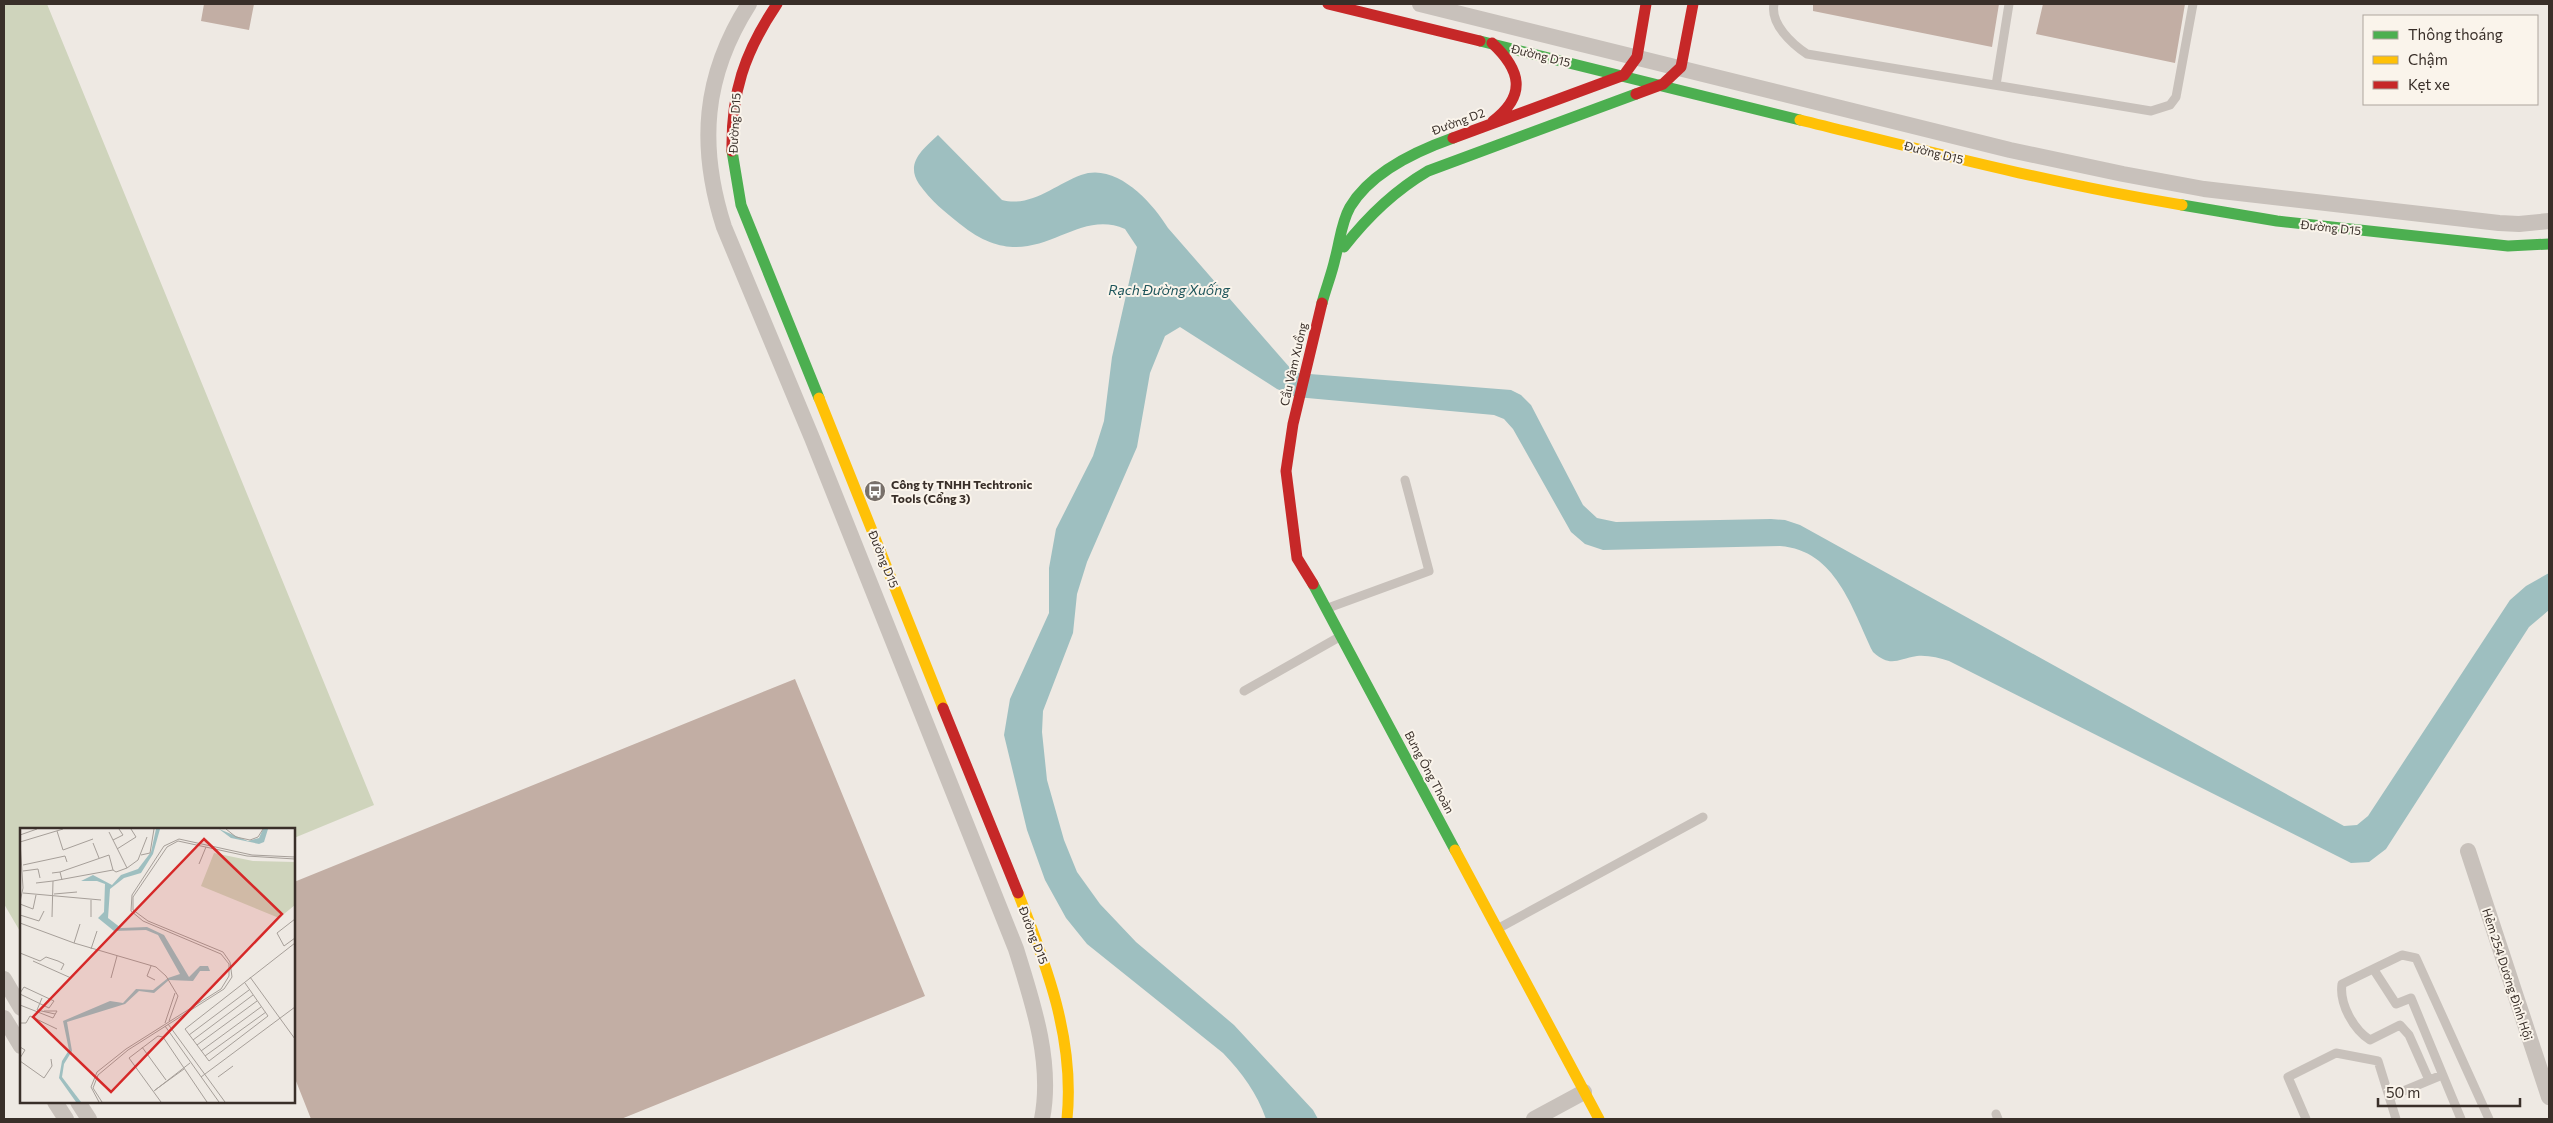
<svg xmlns="http://www.w3.org/2000/svg" width="2553" height="1123" font-family="Commissioner,sans-serif">
  <rect width="100%" height="100%" fill="#eee9e3"/>
  <!-- green -->
  <path fill="#cfd4bc" d="M4,4H47L374,805L294,838V829H21V933L4,904Z"/>
  <!-- water -->
  <path fill="#9ebfc0" d="M938,135L1002,200C1031,208 1056,184 1081,175C1116,162 1152,202 1168,228L1291,369L1297,373L1511,390L1521,395L1531,405L1583,505L1597,518L1616,522L1771,519L1785,520L1800,525L2344,826L2357,825L2368,816L2510,600L2526,586L2549,573V610L2529,627L2386,849L2369,862L2351,863L1949,661C1939,658 1928,655 1917,656C1897,659 1891,668 1873,652C1852,609 1836,550 1780,546L1603,550L1585,544L1571,532L1513,429L1504,419L1494,415L1296,397L1277,389L1180,327L1165,336L1150,373L1137,447L1087,562L1077,594L1073,633L1043,711L1042,732L1047,780L1064,840L1077,872L1100,904L1136,942L1234,1025L1313,1110L1318,1119H1266C1257,1093 1242,1073 1223,1053L1087,944L1066,918L1045,880L1027,830L1004,735L1010,699L1049,613V568L1056,529L1093,456L1104,421L1112,357L1137,247L1125,229C1070,205 1034,284 960,224C945,212 931,201 919,184C905,163 923,149 938,135Z"/>
  <!-- building -->
  <path fill="#c2aea4" d="M204,4H254L249,30L201,21Z
    M1813,4H1999L1992,47L1813,11Z
    M2043,4H2185L2175,63L2036,34Z
    M795,679L925,996L621,1119H311L294,1076V882Z"/>
  <g fill="none" stroke-linecap="round" stroke-linejoin="round">
    <!-- lane -->
    <path stroke="#c8c1bb" stroke-width="9" d="M1774,4C1770,24 1792,44 1807,54L2151,111L2170,105L2176,97L2193,4
      M1996,85L2009,4
      M1328,608L1429,571L1405,480
      M1244,691L1341,636
      M1499,928L1703,817
      M2374,970L2396,1004L2411,998L2461,1119
      M2429,1080L2409,1035L2400,1025L2370,1040C2354,1030 2339,1004 2342,984L2402,955L2416,958L2489,1119
      M2389,1097L2442,1075
      M1996,1114L1998,1119
      M2306,1119L2288,1077L2336,1053L2378,1061L2396,1119"/>
    <!-- street -->
    <path stroke="#c8c1bb" stroke-width="16" d="M749,4C703,76 698,146 724,227L812,438L1016,949C1033,1003 1053,1063 1042,1119
      M1420,4L2010,150L2123,174L2204,189L2499,223L2519,224L2549,221
      M2468,851L2549,1097
      M4,979L21,1008
      M4,1018L21,1046
      M55,1102L66,1119
      M78,1102L89,1119
      M1534,1119L1584,1092"/>
    <!-- fast -->
    <path stroke="#4caf50" stroke-width="11" d="M1480,41L1800,120
      M732,151L741,205L819,398
      M2182,205L2277,221L2508,246L2549,244
      M1344,247C1368,216 1394,191 1428,171L1636,94
      M1322,303C1326,288 1332,273 1335,259C1340,241 1341,223 1350,207C1371,172 1416,151 1453,138
      M1313,584L1455,850"/>
    <!-- slow -->
    <path stroke="#ffc107" stroke-width="11" d="M1800,120C1927,151 2053,184 2182,205
      M819,398L943,708
      M1455,850L1599,1119
      M1018,893C1047,966 1075,1040 1067,1119"/>
    <!-- jam -->
    <path stroke="#c62828" stroke-width="11" d="M1328,4L1480,41
      M1492,43C1521,70 1527,95 1493,121
      M1636,94L1663,84L1681,67L1693,4
      M1453,138L1624,75L1637,57L1646,4
      M732,151C731,93 744,53 777,4
      M1313,584L1297,558L1286,471L1293,424L1322,303
      M943,708L1018,893"/>
  </g>
  <!-- icons -->
  <defs>
    <g id="bus-disc" transform="scale(1.125)"><circle r="9.5" fill="#78706a" stroke="#faf4eb"/><path d="M-5-6H5V4H4V6H2V4H-2V6H-4V4H-5ZM-3.5-4V0h7V-4ZM-3.5 1.2v1.5H-2V1.2ZM2 1.2v1.5H3.5V1.2Z" fill="#fff"/></g>
  </defs>
  <g fill-rule="evenodd">
    <use href="#bus-disc" x="875" y="491"/>
  </g>
  <g text-anchor="middle" dominant-baseline="central" stroke-width="4" stroke-linejoin="round" paint-order="stroke">
    <!-- street labels -->
    <g font-size="12" fill="#392f29" stroke="#faf4eb">
      <text transform="translate(1541 55) rotate(14)">Đường D15</text>
      <text transform="translate(1458 121) rotate(-20)">Đường D2</text>
      <text transform="translate(734 123) rotate(-87)">Đường D15</text>
      <text transform="translate(1934 152) rotate(14)">Đường D15</text>
      <text transform="translate(2331 227) rotate(6)">Đường D15</text>
      <text transform="translate(1293 364) rotate(-77)">Cầu Vàm Xuồng</text>
      <text transform="translate(884 559) rotate(68)">Đường D15</text>
      <text transform="translate(1430 772) rotate(62)">Bưng Ông Thoàn</text>
      <text transform="translate(1034 935) rotate(69)">Đường D15</text>
      <text transform="translate(2508 974) rotate(72)">Hẻm 254 Dương Đình Hội</text>
    </g>
    <!-- poi labels -->
    <g font-size="12" font-weight="bold" fill="#392f29" stroke="#faf4eb" text-anchor="start">
      <text x="891" y="484">Công ty TNHH Techtronic<tspan x="891" dy="14">Tools (Cổng 3)</tspan></text>
    </g>
    <!-- water labels -->
    <g font-size="14" font-style="italic" fill="#1e555b" stroke="#faf4eb">
      <text x="1169" y="289">Rạch Đường Xuống</text>
    </g>
  </g>
  <!-- overview -->
  <g transform="translate(20 828)">
    <rect width="275" height="275" fill="#eee9e3"/>
    <path d="M194,25L233,33L275,34V77L259,90L181,58Z" fill="#cfd4bc"/>
    <path d="M136,1H140L133,26L121,45L104,50L90,61L88,90L101,100L127,99L144,107L169,149L180,138H188L190,143H180L173,153L149,152L134,165L119,163L105,176L47,194L52,223L44,236L42,249L61,274H56L39,250L42,233L49,222L43,193L90,173L103,175L116,161L133,162L148,150L160,146L138,107L126,102L94,103L78,90L84,84L85,56L77,53H61L73,47L92,57L101,47L118,41L131,24ZM199,1L228,13L239,10L243,1H248L244,14L239,16L211,10Z" fill="#9ebfc0"/>
    <path fill="none" stroke="#a69f99" stroke-width="1" d="M206,1L216,9L230,12L238,9L243,1M37,3L43,22L73,11M0,7L17,1M93,12L103,7L99,1M0,13L3,60L0,74M0,14L43,1M73,15L79,30M97,21L116,9L111,1M121,27L130,25L134,1M179,36L186,19M3,37L45,28L47,34M107,40L118,32L127,9M3,43L18,41L20,50M40,44L89,27L93,42M32,45L40,44L42,52M16,55L33,53M3,65L81,72M34,66L57,64M0,76L13,81L16,67M0,87L19,93L24,83M32,89L33,53L93,42L96,44L107,40L89,4M71,89V72M275,91L257,105L264,118L275,110M0,95L54,115L136,139L146,148L158,168L149,193M54,115L60,96M71,121L77,103M0,125L20,133L26,129L38,133L44,136L41,142M13,133L51,150M131,138L127,148L135,152M230,149L275,211M91,150L97,128M225,155L248,188L189,233L165,201L275,115M0,165L4,159L34,173L29,180L0,166M22,170L17,182L35,186M0,177L33,190L37,183H24M0,195H6L10,188L37,201M145,195L155,165M148,196L205,274M145,198L199,274M169,207L229,162M173,212L233,167M177,217L237,173M0,219L5,222L0,230M122,219L146,252M181,223L241,179M185,228L246,184M0,233L24,250L32,238L31,231M181,249L275,179M198,249L213,238M135,262L164,241M134,263L170,235M79,274L71,259L77,244L106,221L201,161L209,148V136L201,126L123,93L111,83L112,67L144,18L159,11L232,27L275,29M82,274L73,260L78,247L108,222L204,161L212,149L210,134L203,124L128,93L113,82V69L147,19L158,13L227,28L275,31M141,274L109,230L138,208L143,209L187,274"/>
    <path fill="#d62828" fill-opacity="0.15" stroke="#d62828" stroke-width="2.5" d="M184,11L262,86L91,264L13,189Z"/>
    <rect width="275" height="275" fill="none" stroke="#392f29" stroke-width="2.5"/>
  </g>
  <!-- border -->
  <rect width="2553" height="1123" fill="none" stroke="#392f29" stroke-width="10"/>
  <!-- legend -->
  <rect x="2363" y="15" width="175" height="90" fill="#faf4eb" stroke="#ada59d"/>
  <rect x="2373" y="31" width="25" height="8" fill="#4caf50" stroke="#ada59d"/>
  <text x="2408" y="40" font-size="15" fill="#392f29">Thông thoáng</text>
  <rect x="2373" y="56" width="25" height="8" fill="#ffc107" stroke="#ada59d"/>
  <text x="2408" y="65" font-size="15" fill="#392f29">Chậm</text>
  <rect x="2373" y="81" width="25" height="8" fill="#c62828" stroke="#ada59d"/>
  <text x="2408" y="90" font-size="15" fill="#392f29">Kẹt xe</text>
  <!-- scale -->
  <path d="M2378 1098v8h142v-8" fill="none" stroke="#392f29" stroke-width="2.5"/>
  <text x="2386" y="1098" font-size="15" fill="#392f29" stroke="#faf4eb" stroke-width="4" paint-order="stroke">50 m</text>
</svg>
